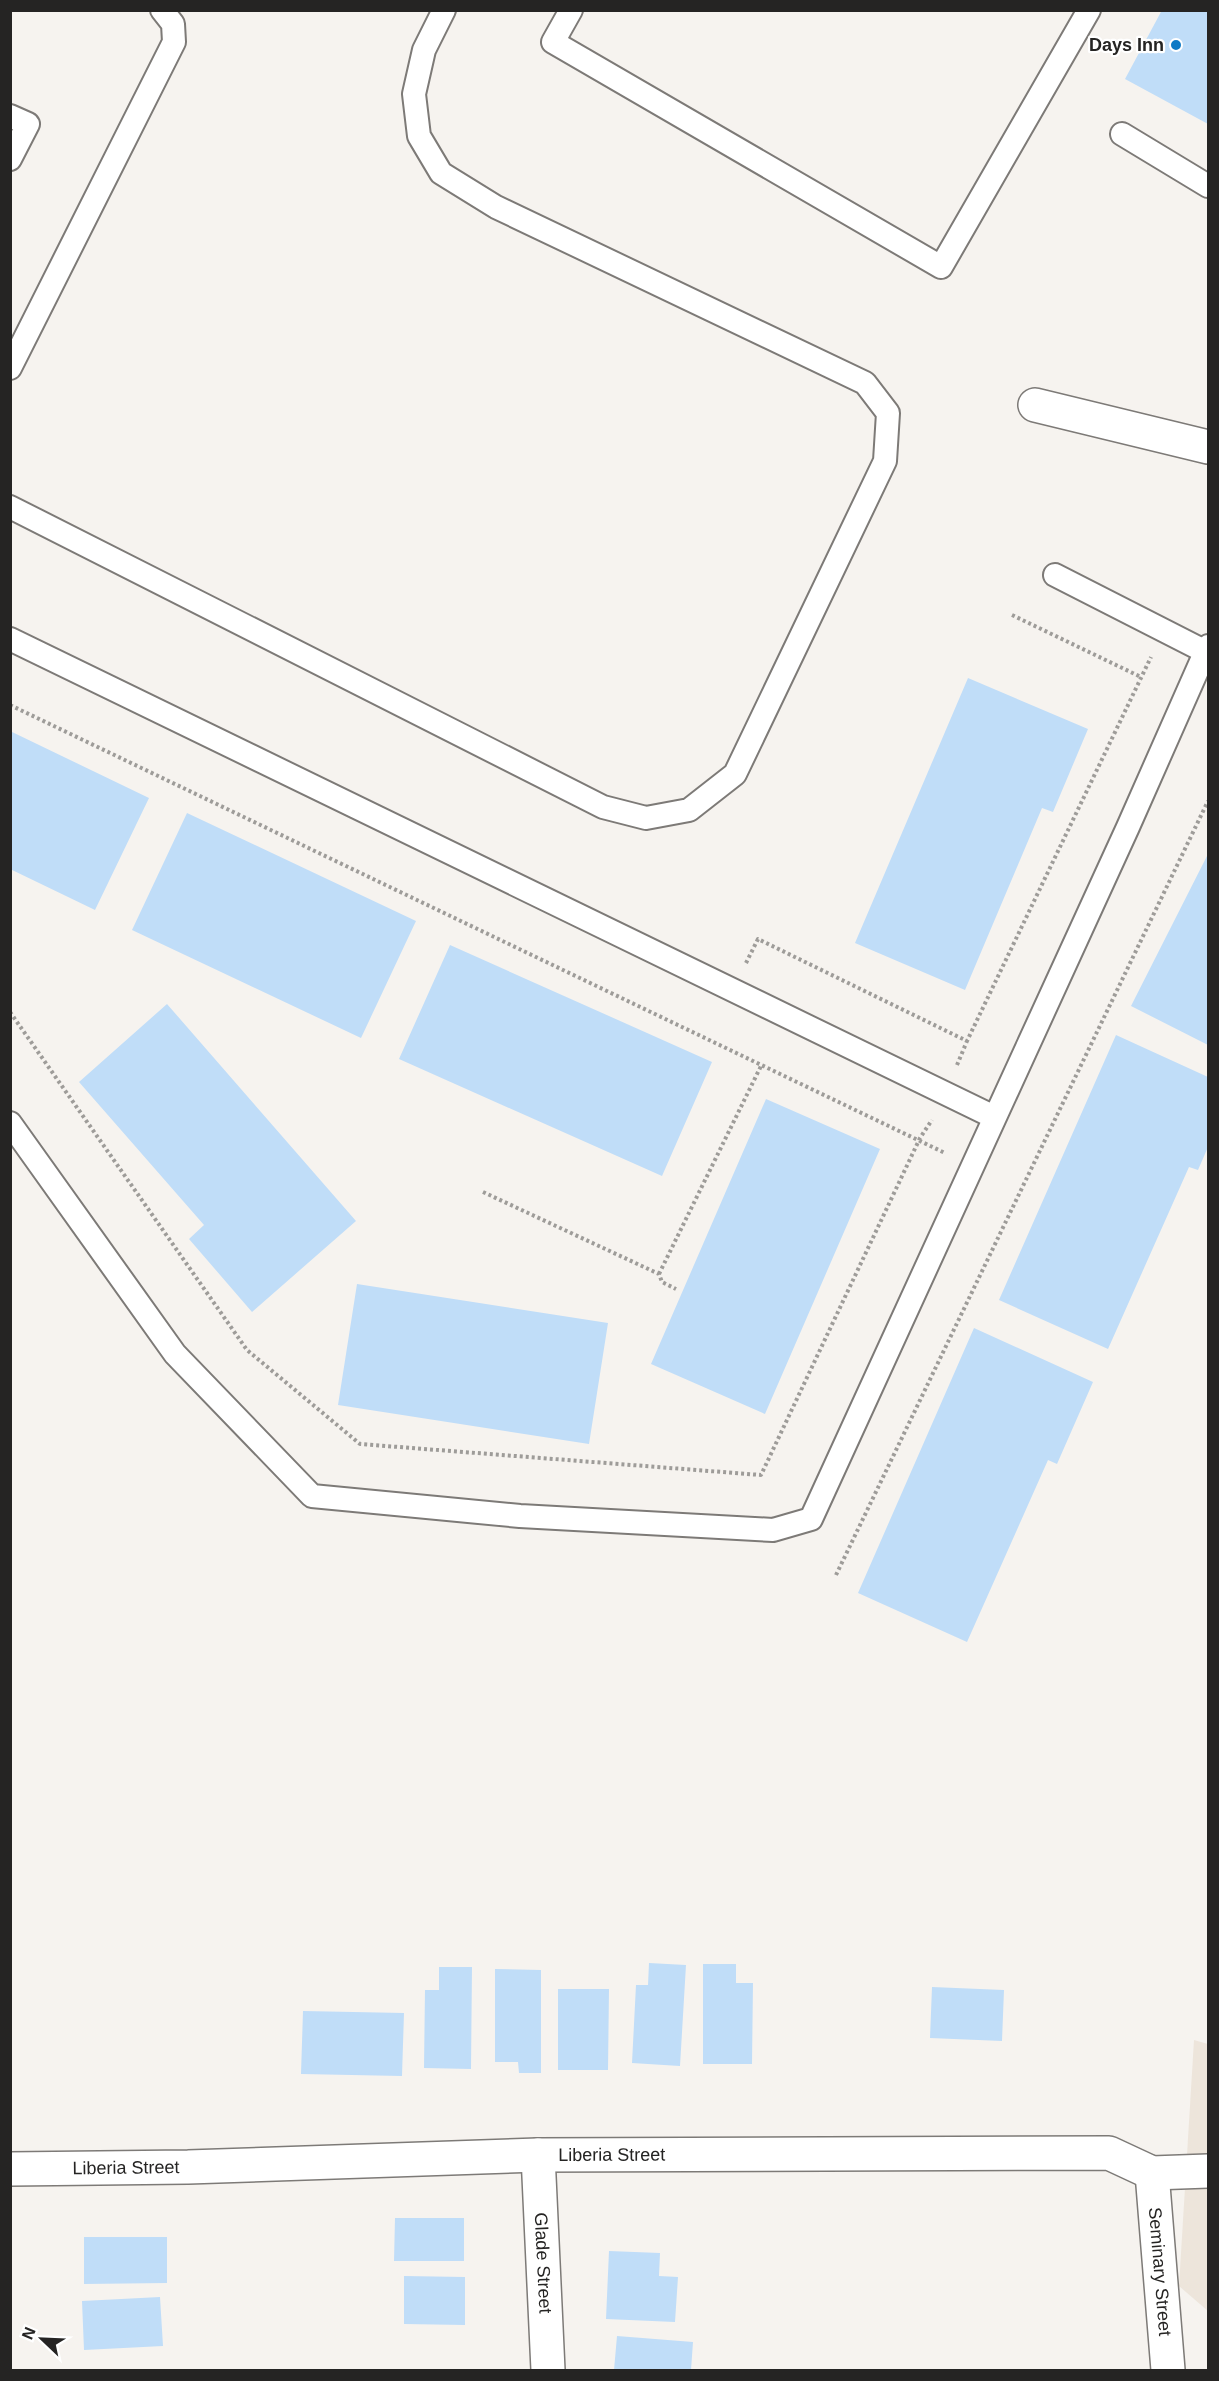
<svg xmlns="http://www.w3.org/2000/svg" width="1219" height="2381" font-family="Helvetica,sans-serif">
  <rect width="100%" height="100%" fill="#f6f3ef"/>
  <!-- built -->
  <path fill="#ede5db" d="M1194,2040L1208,2044V2311L1179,2286Z"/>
  <!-- building -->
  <path fill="#c0ddf8" d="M1162,10H1208V124L1125,79Z
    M968,678L1088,729L1053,812L1042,808L965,990L855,943Z
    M10,731L149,798L95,910L10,869Z
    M187,813L416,921L361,1038L132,930Z
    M1208,854V1045L1131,1006Z
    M450,945L712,1062L662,1176L399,1059Z
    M167,1004L356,1221L252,1312L189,1239L204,1225L79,1082Z
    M1116,1035L1208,1077V1147L1198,1170L1189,1167L1108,1349L999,1300Z
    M766,1099L880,1149L765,1414L651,1364Z
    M357,1284L608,1323L589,1444L338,1405Z
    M974,1328L1093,1382L1057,1464L1048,1460L967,1642L858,1593Z
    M649,1963L686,1965L680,2066L632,2063L636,1985H648Z
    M703,1964H736V1983H753L752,2064H703Z
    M439,1967H472L471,2069L424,2068L425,1990H439Z
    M495,1969L541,1970V2073H519L518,2062H495Z
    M932,1987L1004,1990L1002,2041L930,2038Z
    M558,1989H609L608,2070H558Z
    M303,2011L404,2013L402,2076L301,2074Z
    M395,2218H464V2261H394Z
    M84,2237H167V2283L84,2284Z
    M609,2251L660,2253L659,2276L678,2277L675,2322L606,2319Z
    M404,2276L465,2277V2325L404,2324Z
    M160,2297L163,2346L84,2350L82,2301Z
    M617,2336L693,2342L691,2370H614Z"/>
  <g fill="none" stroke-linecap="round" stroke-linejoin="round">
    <!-- lane casing -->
    <g stroke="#7d7a77" stroke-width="26">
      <path id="lane" d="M571,10L553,42L941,267L1089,10
        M10,116L28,124L10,159
        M1122,134L1208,186
        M10,368L174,42L173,24L162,10
        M10,507L603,807L646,818L689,810L735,774L885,461L888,413L865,383L496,207L441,173L419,136L414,94L424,50L444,10
        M1055,575L1208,653
        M10,639L994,1117
        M10,1123L175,1354L312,1496L520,1516L773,1530L811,1519L1128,827L1208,646"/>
    </g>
    <!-- street casing -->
    <g stroke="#7d7a77" stroke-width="36">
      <g id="street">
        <path d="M1035,405L1208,447"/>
        <path id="s1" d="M538,2155L548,2370"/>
        <path id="s2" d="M10,2169L188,2167L538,2155L1109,2153L1152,2173L1208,2171"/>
        <path id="s3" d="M1152,2173L1168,2370"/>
      </g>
    </g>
    <!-- path -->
    <path stroke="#9e9c99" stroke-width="4" stroke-dasharray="3 3" stroke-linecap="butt" d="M1012,615L1141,677
      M10,705L945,1153
      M746,963L758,939L967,1041L1151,657
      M10,1012L247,1350L360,1444L761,1475L920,1138L932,1120
      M957,1065L967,1041
      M483,1192L659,1274L662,1282L676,1289
      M659,1274L761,1066
      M836,1575L1208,801"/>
    <!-- lane -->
    <use href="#lane" stroke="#fff" stroke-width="22"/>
    <!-- street -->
    <use href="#street" stroke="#fff" stroke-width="33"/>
  </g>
  <!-- markers -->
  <circle fill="#0e7ac5" stroke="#fff" stroke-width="2" cx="1176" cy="45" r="6"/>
  <g text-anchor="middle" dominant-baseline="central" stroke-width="4.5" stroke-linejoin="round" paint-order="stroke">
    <!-- poi labels -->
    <g font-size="18" font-weight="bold" fill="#252423" stroke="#fff" text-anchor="end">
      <text x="1164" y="45">Days Inn</text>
    </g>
    <!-- street labels -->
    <g font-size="18" fill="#252423" stroke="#fff">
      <text stroke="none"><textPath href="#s2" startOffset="602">Liberia Street</textPath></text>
      <text stroke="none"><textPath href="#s2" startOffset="116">Liberia Street</textPath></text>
      <text stroke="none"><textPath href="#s1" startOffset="108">Glade Street</textPath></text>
      <text stroke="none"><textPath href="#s3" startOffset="99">Seminary Street</textPath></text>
    </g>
  </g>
  <!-- border -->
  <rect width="1219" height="2381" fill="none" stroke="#252423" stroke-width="24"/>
  <!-- north arrow -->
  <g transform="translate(42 2339) rotate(293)" stroke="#ffffff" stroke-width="4.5" paint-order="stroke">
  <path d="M0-4.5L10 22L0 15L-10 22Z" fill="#252423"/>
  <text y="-9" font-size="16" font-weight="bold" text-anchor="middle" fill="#252423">N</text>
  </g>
</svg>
